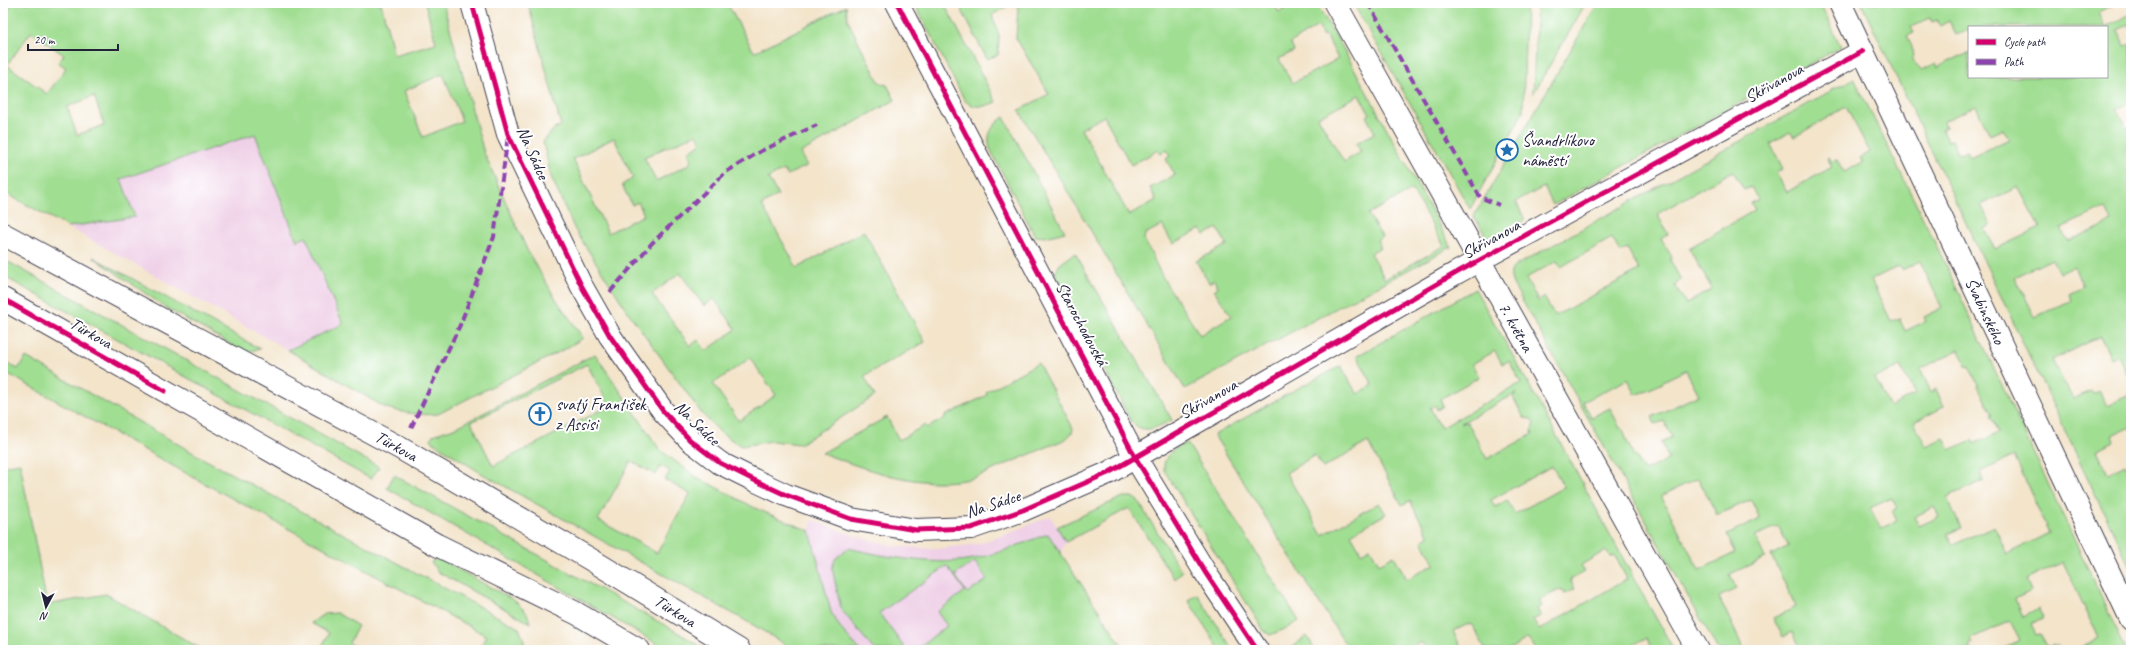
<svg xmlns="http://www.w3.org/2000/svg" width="2134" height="653" font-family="Caveat,sans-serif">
  <rect width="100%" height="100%" fill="#fff"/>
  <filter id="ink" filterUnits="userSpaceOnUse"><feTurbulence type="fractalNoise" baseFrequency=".025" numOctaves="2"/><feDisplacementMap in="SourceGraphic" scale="8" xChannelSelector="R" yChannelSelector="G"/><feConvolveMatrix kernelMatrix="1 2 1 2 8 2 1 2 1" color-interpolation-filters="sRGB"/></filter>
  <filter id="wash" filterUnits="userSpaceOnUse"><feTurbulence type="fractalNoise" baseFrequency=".012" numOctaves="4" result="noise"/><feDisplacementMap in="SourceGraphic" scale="16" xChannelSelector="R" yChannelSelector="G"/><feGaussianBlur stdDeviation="0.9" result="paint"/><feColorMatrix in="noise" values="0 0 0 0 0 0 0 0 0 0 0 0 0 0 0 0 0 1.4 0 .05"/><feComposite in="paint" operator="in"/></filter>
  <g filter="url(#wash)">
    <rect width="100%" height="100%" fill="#f3e4ca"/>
    <!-- built -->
    <path fill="#efd0e7" d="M255,134L297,241L306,236L343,324L288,350L68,227L135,217L120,179Z
      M1050,516L1066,542L1060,553L960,650H860L841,629L831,612L810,531L812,520L854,536L894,546L935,549L978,544L1007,534Z"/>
    <!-- green -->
    <path fill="#a0de92" stroke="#618066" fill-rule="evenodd" d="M12,3H110L115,6L118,3H381L394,55L436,43L425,3H443L484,153L528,252L556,299L583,338L565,349L438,414C420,416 402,413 384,407L288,350L343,324L306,237L297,241L255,134L121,179L135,217L68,227L3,192V16ZM31,32L64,55L58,62L66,68L47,94L7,65ZM443,74L462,121L423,137L404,91ZM94,96L104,125L77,135L67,107Z
      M528,3H727L754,52L846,6L848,21L879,82L887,85L895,100L800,153L807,166L787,175L784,170L768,178L778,195L762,205L797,268L864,231L925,342L864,376L875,396L800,444L772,441L741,446L721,433L702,414L628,312L575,230L551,177L543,142L554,129L561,126ZM697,134L701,143L688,152L692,160L688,165L656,181L644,157ZM614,138L633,178L622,185L632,205L638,202L644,215L608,233L573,159ZM680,273L704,306L714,299L736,329L706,351L698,340L690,346L652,294ZM750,358L776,395L739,421L713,384Z
      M914,3H944L996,102C984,107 976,109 965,101Z
      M958,3H1013L992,15L999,35L998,55L987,59Z
      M1015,3H1273L1279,12L1295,3H1316L1343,48L1451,247L1185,389L1019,110L1049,94L1016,38L1018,8ZM1318,26L1323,36L1326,35L1338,59L1292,83L1279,59L1294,51L1290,43ZM1359,95L1370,114L1366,116L1375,133L1356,143L1361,152L1344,162L1318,117ZM1104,116L1131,165L1159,150L1161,153L1167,149L1170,156L1166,159L1175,175L1150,188L1156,200L1129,215L1081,129ZM1412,190L1444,246L1385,279L1370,253L1381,247L1377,240L1382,237L1368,214ZM1162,225L1173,244L1201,229L1205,235L1217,228L1227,245L1196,261L1209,283L1214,280L1218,287L1214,290L1231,316L1200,335L1164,280L1144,239L1145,234Z
      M1353,3H1526L1523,112L1470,209Z
      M1537,3H1586L1533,94Z
      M1598,3H1820L1841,47L1553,205L1544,187L1516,202L1525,220L1488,240L1474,216Z
      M1861,3H2118L2098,12L2105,27L2131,14V23L2117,30L2125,46L2131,44V102L2117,109L2126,128L2131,126V373L2127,375L2118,355L2111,358L2100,336L2052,360L2073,399L2090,391L2093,394L2099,391L2107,406L2131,394V427L2112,436L2114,441L2097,450L2108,473L2125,464L2129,473L2131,472V569ZM1930,18L1932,22L1937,20L1940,26L1949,21L1956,35L1969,30V27H2107V77H1969V52L1938,67L1936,63L1922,70L1913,61L1912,47L1907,36L1914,33L1911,27ZM1976,106L1990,135L2003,129L2009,139L1970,158L1967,151L1959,154L1952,140L1948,141L1942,129L1946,127L1944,121ZM2018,187L2040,228L1995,249L1985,229L1991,225L1981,205ZM2105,208L2111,222L2067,242L2061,228ZM2052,259L2059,273L2074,267L2083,286L2069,293L2072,300L2035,317L2015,277Z
      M1854,78L1939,251L2126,650H2075L2099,638L2063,562L2026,580L2031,591L2015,599L2023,616L2039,608L2044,618L2031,625L2036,635L2040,634L2047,647L2053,644L2054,647L2057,645L2059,650H1998L2020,640L2010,621L1971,639L1973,644L1969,646L1971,650H1801L1793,632L1783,637L1773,618L1796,607L1771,555L1789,546L1778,526L1755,536L1765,558L1730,574L1736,589L1719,597L1744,650H1718L1513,284C1510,276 1509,272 1515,266ZM1846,107L1870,152L1860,158L1863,162L1844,172L1837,160L1832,162L1829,157L1827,158L1832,167L1787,192L1776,173L1783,169L1770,143L1790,132L1794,137ZM1733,171L1744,190L1751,187L1758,200L1751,203L1755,210L1689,248L1712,289L1686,304L1675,285L1681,280L1670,260L1672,257L1661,239L1668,234L1657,214ZM1612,238L1620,252L1627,248L1639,270L1555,316L1544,297L1538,301L1526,278L1557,261L1561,267ZM1920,261L1942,308L1924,317L1926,321L1905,331L1899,318L1891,321L1871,280L1899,266L1902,270ZM1959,350L1967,367L1969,366L1978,385L1977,386L1993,415L1991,416L1999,432L1974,444L1972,440L1950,450L1944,438L1926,446L1914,422L1944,407L1936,389L1931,392L1920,369ZM1900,366L1915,394L1890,407L1875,378ZM1686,370L1699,395L1652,417L1655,424L1664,421L1672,437L1661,442L1669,459L1644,471L1636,456H1634L1625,437L1626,436L1621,426H1619L1610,408L1590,418L1591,416L1583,402L1628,379L1636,395L1663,383V381ZM2014,456L2049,533L2007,554L1994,526L1953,545L1947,534L1961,528L1947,497L1983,481L1980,472ZM1698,478L1717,515L1751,500L1760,519L1727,535L1735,553L1699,570L1661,496ZM1892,498L1897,508L1892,511L1897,521L1881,529L1870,508ZM1934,507L1939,517L1919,526L1914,517Z
      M1004,117L1065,232L1046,237L1035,236L990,149C986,134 992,125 1004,117Z
      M1075,253L1172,420C1157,427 1144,436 1131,421L1055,274L1059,265Z
      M93,257L260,349L244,352L168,309Z
      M3,259L379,467L371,479L3,276Z
      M1475,289C1544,408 1606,531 1674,650H1653L1646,638L1623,650H1535L1528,638L1508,650H1486L1471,623L1453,631L1462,650H1427L1421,642L1408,650H1349L1214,435L1304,385L1341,366L1357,394L1373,385L1357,356ZM1495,351L1502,364L1509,361L1521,383L1441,428L1430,408L1435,405L1437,410L1443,406L1440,399L1479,377L1472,364ZM1517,393L1513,397L1524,418L1531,419L1534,424L1531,431L1533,434L1487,459L1467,422L1461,423ZM1368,442L1402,505L1410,501L1429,536L1422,541L1435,564L1407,579L1394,556L1379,564L1370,548L1361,553L1351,534L1386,514L1379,503L1322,535L1286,473L1315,455L1323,468ZM1552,466L1564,487L1515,514L1507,500L1495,507L1491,500ZM1605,551L1611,557L1615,556L1627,579L1539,630L1533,620L1541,616L1537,609L1542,606L1539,600L1561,589L1565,594L1575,589L1570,580L1585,572L1581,565Z
      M595,354L660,450L695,476L757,509L810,531L831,612L841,629L860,650H794L755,626L481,473L434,443L431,439L433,435L457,427ZM587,364L609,406L493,466L471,422ZM631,461L656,475L661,466L670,471L665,480L690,494L657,553L598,520Z
      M26,357L204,459L519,628L524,641V650H479L487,636L200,481L3,371V361L18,369Z
      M1038,363L1073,428L1072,433L1066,439C1045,448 1023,457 1002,466C990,471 977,478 964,480C916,488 867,470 822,453L887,417L899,440L925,425L927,428L945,418V416L987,395L986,392Z
      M1187,443L1299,621L1285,629L1270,635L1264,631L1164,470C1163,454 1174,449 1187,443Z
      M20,463L47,605L106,594L203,650H3V466Z
      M394,475L670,628L707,650H668L387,488Z
      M1123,497H1132L1138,501L1182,572L1174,579L1129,508L1066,542L1057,527Z
      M1048,534L1125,650H915L947,626L937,612L965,591L947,566L879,613L906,650H874L841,609L832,568L835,559L848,548C886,557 939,567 978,558C1001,553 1025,542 1048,534ZM975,562L987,580L967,593L955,575Z
      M438,558L515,601L527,613L530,623L438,572L431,562Z
      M1197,594L1233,650H1220L1188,600Z
      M337,613L358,626L349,643L360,650H320L329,633L311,623L324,614Z
      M1307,636L1315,650H1288L1289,649Z"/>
  </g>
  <g filter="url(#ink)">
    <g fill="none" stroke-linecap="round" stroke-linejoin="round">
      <!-- minor casing -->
      <g stroke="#413f50" stroke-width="24">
        <path id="minor" d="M472,3L508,134L581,285L610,336L663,411L690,440L720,463L754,480L786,495L851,519L916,530L971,528L1023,510L1108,473L1456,273L1863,51
          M897,3L1135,457L1205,572L1257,650
          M1335,3L1698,650
          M1840,3L2131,619"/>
      </g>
      <!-- major casing -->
      <g stroke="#413f50" stroke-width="24">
        <path id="major" d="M3,234L400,448L590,559L739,650
          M3,299L437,545L576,613L639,650"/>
      </g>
      <!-- minor -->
      <use href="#minor" stroke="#fff" stroke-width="22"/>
      <!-- major -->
      <use href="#major" stroke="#fff" stroke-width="22"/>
      <!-- quiet -->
      <path stroke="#8e44ad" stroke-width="4" stroke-dasharray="8 4" stroke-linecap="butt" d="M1368,3L1480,197L1499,205
        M610,292L652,243L726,172L761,151L817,125
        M411,428L460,325L494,237L508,136"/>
      <!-- cycleway casing -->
      <g stroke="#fff" stroke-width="8">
        <path id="cycleway" d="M472,3L508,134L581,285L610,336L663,411L690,440L720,463L754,480L786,495L851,519L916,530L971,528L1023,510L1108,473L1456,273L1863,51
          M897,3L1135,457L1205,572L1257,650
          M3,299L165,391"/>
      </g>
      <!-- cycleway -->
      <use href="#cycleway" stroke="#d6006c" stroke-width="5"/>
    </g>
  </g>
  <!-- icons -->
  <defs>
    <g id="sight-ring" transform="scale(1.15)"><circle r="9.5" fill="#fff" stroke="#1f6fb2" stroke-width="1.5"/><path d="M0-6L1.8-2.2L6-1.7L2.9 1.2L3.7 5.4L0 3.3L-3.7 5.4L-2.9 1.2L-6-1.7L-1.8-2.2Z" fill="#1f6fb2"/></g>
    <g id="church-ring" transform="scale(1.15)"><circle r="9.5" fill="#fff" stroke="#1f6fb2" stroke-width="1.5"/><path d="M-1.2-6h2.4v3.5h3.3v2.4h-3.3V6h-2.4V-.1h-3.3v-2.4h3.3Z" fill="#1f6fb2"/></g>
  </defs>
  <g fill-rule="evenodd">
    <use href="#sight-ring" x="1507" y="150"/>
    <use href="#church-ring" x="540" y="414"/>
  </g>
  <g text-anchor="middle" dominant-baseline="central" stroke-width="4" stroke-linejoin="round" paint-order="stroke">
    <!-- street labels -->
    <g font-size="17" fill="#22223b" stroke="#fff">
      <text transform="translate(1774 83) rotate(-29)">Skřivanova</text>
      <text transform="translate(533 153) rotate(66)">Na Sádce</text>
      <text transform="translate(1491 239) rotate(-29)">Skřivanova</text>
      <text transform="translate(1985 311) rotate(65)">Švabinského</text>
      <text transform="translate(1082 324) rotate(62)">Starochodovská</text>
      <text transform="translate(1516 327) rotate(61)">7. května</text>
      <text transform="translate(91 333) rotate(30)">Türkova</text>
      <text transform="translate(1208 399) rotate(-30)">Skřivanova</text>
      <text transform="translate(697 423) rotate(44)">Na Sádce</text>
      <text transform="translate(396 446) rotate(29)">Türkova</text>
      <text transform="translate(993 504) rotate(-18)">Na Sádce</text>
      <text transform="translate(675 611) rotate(32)">Türkova</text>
    </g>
    <!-- poi labels -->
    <g font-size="17" fill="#22223b" stroke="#fff" text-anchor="start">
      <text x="1522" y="140">Švandrlíkovo<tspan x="1522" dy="20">náměstí</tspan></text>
      <text x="556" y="404">svatý František<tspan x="556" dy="20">z Assisi</tspan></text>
    </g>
  </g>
  <!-- margin -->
  <rect width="2134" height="653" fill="none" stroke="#fff" stroke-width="16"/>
  <!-- legend -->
  <rect x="1968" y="26" width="140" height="52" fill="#ffffff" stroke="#a7a7b1"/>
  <rect x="1976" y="39" width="20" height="6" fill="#d6006c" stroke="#a7a7b1"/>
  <text x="2004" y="46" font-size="12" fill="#22223b">Cycle path</text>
  <rect x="1976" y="59" width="20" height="6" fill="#8e44ad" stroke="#a7a7b1"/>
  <text x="2004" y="66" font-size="12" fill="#22223b">Path</text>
  <!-- north arrow -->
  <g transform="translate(46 607) rotate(187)" stroke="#ffffff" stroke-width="3" paint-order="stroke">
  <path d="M0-3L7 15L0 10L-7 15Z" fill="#22223b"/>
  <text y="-6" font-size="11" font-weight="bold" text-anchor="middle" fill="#22223b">N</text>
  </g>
  <!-- scale -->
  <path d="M28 44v6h90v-6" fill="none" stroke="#22223b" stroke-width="2"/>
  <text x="34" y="44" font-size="12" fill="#22223b" stroke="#ffffff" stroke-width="3" paint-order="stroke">20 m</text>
</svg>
